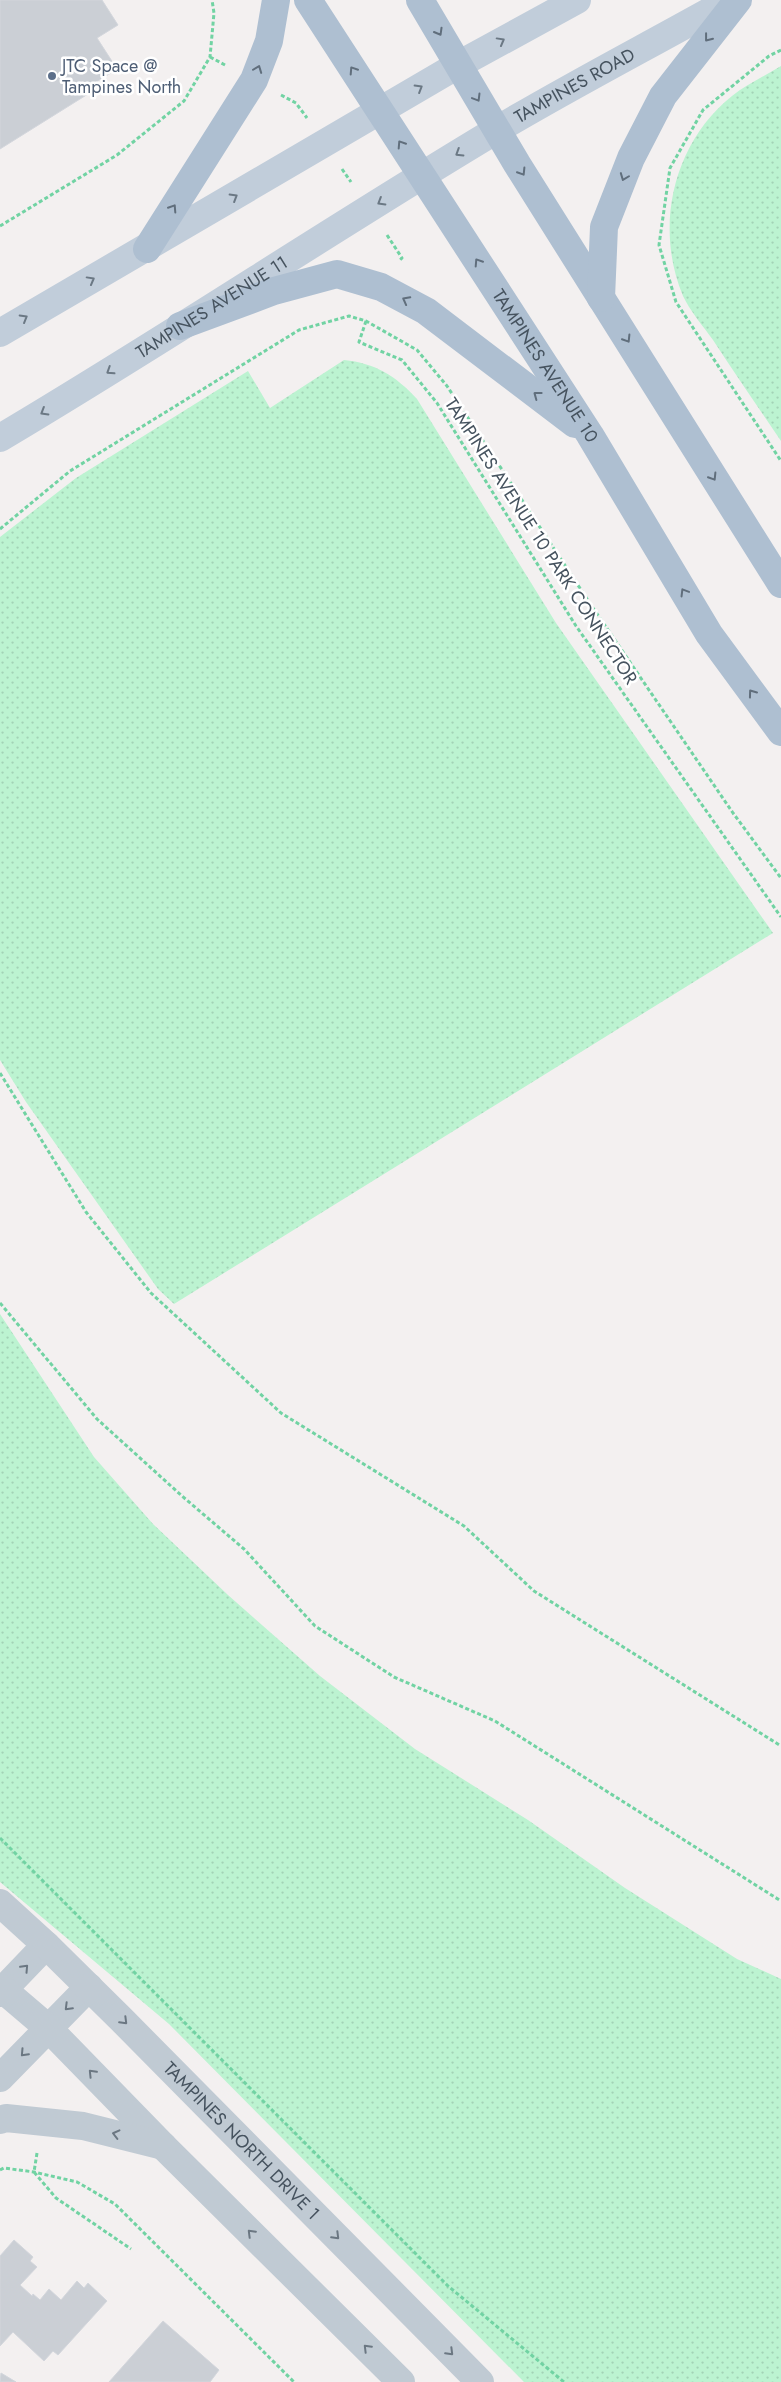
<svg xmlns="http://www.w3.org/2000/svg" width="781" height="2382" font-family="Jost,sans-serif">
  <defs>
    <pattern id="grass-dots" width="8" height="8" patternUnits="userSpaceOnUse" patternTransform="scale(1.25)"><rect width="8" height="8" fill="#bcf3d1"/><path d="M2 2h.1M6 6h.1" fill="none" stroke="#a3d2b6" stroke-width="1.8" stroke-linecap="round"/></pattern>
  </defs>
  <rect width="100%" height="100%" fill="#f3f0f0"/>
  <!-- grass -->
  <path fill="url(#grass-dots)" d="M781,66V441C758,407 735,374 713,340C703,326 690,311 683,296C654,227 673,143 732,96C747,84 765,76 781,66Z
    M344,360C375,363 396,376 417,399L556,623L773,933L174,1304L158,1289L26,1102L0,1060V537L76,478L248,371L270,408Z
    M0,1314L94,1457L153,1524L228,1595L320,1676L415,1749L528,1820L625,1888L737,1959L781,1979V2382H524L169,2024L0,1882Z"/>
  <!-- building -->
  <path fill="#cbcfd5" stroke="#d3d6dc" d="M0,0H102L118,25L97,38L117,69L93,84L96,89L0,149Z
    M14,2240L33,2257L30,2261L37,2267L20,2285L32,2296L33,2294L40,2300L49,2289L61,2300L77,2281L84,2288L88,2283L107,2301L58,2355L53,2351L44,2361L13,2332L0,2346V2256Z
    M163,2321L219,2370L210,2382H109Z
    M1,2373L16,2382H0Z"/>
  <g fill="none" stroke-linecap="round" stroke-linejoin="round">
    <!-- path -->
    <path stroke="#71d3a3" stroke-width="3" stroke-dasharray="4 2.5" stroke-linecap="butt" d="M781,50L769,56L703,110L670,168L659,245L676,302L781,461
      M210,57L227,66
      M281,95L296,103L307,118
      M342,169L351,182
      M0,226L117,155L184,101L210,57L214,13L212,0
      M387,235L402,258L399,261
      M366,321L359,342L402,360L437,403L576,626L781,917
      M0,529L70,471L299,330L349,316L366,321L417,350L447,386L593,608L733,813L781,878
      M0,1073L86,1212L151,1293L281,1413L464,1526L534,1591L781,1746
      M0,1303L97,1419L182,1496L244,1549L315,1626L394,1677L495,1721L781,1901
      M0,1838L448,2286L564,2382
      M37,2153L34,2172L56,2198L131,2249
      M0,2170L4,2168L34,2172L77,2182L115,2204L294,2382"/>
    <!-- minor -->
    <path stroke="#c0cad3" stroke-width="28" d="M0,1993L46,1945
      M0,2078L89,1987"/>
    <!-- tertiary -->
    <g stroke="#c0cad3" stroke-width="28">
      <path id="s1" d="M0,1903L46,1945L121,2019L480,2382"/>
      <path d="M0,1987L48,2028L163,2146L401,2382"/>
      <path d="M0,2120L6,2118L83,2126L163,2146"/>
    </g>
    <!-- secondary -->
    <g stroke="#c1cdda" stroke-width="28">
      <path d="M0,333L458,65L577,0"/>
      <path id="s2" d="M0,438C167,339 328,231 495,131C572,85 652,44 730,0"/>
    </g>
    <!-- primary -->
    <g stroke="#aebfd1" stroke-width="28">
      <path id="s3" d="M308,0L590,435L709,634L781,732"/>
      <path d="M420,0L517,164L781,584"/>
      <path d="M147,249L254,80L269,41L276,0"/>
      <path d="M601,298L604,227L631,158L663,96L738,0"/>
      <path d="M180,326L274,291L337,274L381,287L426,311L575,424"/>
    </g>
  </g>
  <!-- one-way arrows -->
  <defs><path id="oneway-chevron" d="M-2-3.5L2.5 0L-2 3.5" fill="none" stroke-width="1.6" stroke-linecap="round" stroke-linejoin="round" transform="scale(1.25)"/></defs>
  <g stroke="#606e7c">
    <use href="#oneway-chevron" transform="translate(439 32) rotate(60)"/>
    <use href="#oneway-chevron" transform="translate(708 38) rotate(128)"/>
    <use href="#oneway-chevron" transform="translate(258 69) rotate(-69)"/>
    <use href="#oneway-chevron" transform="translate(353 70) rotate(-123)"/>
    <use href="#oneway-chevron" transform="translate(477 98) rotate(59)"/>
    <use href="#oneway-chevron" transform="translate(401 144) rotate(-123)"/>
    <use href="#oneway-chevron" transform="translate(522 172) rotate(58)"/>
    <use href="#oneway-chevron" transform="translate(624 177) rotate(111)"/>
    <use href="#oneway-chevron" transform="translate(173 208) rotate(-57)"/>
    <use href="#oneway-chevron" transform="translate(478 262) rotate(-123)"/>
    <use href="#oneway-chevron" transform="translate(406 300) rotate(-152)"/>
    <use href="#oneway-chevron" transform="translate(627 339) rotate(58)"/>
    <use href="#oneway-chevron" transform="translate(537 395) rotate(-143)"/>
    <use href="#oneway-chevron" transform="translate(713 477) rotate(58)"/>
    <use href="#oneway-chevron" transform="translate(684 592) rotate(-121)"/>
    <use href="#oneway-chevron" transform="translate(752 693) rotate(-126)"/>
  </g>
  <g stroke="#6b7884">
    <use href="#oneway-chevron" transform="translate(501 41) rotate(-29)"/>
    <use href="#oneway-chevron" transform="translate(419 88) rotate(-31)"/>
    <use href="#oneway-chevron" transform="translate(459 153) rotate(148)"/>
    <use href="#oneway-chevron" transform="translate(234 197) rotate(-31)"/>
    <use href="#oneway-chevron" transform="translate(381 202) rotate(149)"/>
    <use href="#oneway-chevron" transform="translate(91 280) rotate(-29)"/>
    <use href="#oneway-chevron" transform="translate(24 318) rotate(-30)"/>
    <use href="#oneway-chevron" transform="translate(110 371) rotate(147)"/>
    <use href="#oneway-chevron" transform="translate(44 412) rotate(149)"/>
  </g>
  <g stroke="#6b7782">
    <use href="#oneway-chevron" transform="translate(25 1968) rotate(-47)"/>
    <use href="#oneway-chevron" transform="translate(68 2007) rotate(135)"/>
    <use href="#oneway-chevron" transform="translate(124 2021) rotate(45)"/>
    <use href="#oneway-chevron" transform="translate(24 2053) rotate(133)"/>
    <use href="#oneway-chevron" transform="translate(92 2073) rotate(-134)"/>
    <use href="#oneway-chevron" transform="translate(116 2134) rotate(-166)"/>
    <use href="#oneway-chevron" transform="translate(251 2233) rotate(-135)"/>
    <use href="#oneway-chevron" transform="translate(336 2236) rotate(45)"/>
    <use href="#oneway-chevron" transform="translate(367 2348) rotate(-135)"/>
    <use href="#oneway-chevron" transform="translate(450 2352) rotate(45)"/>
  </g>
  <!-- markers -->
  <circle fill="#5c6f8a" stroke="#fff" stroke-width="2" cx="52" cy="76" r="5"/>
  <g text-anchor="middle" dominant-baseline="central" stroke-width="5" stroke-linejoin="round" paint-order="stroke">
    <!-- service labels -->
    <g font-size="18" fill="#4e5e75" stroke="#fff" text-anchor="start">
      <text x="62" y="66">JTC Space @<tspan x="62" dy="21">Tampines North</tspan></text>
    </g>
    <!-- street labels -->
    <g font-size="18" fill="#46535f" stroke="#fff">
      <text stroke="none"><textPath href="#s2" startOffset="674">TAMPINES ROAD</textPath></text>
      <text stroke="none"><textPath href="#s2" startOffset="249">TAMPINES AVENUE 11</textPath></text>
      <text stroke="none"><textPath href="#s3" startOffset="436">TAMPINES AVENUE 10</textPath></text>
      <text transform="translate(541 541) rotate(57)">TAMPINES AVENUE 10 PARK CONNECTOR</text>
      <text stroke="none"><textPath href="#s1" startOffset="339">TAMPINES NORTH DRIVE 1</textPath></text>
    </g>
  </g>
</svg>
